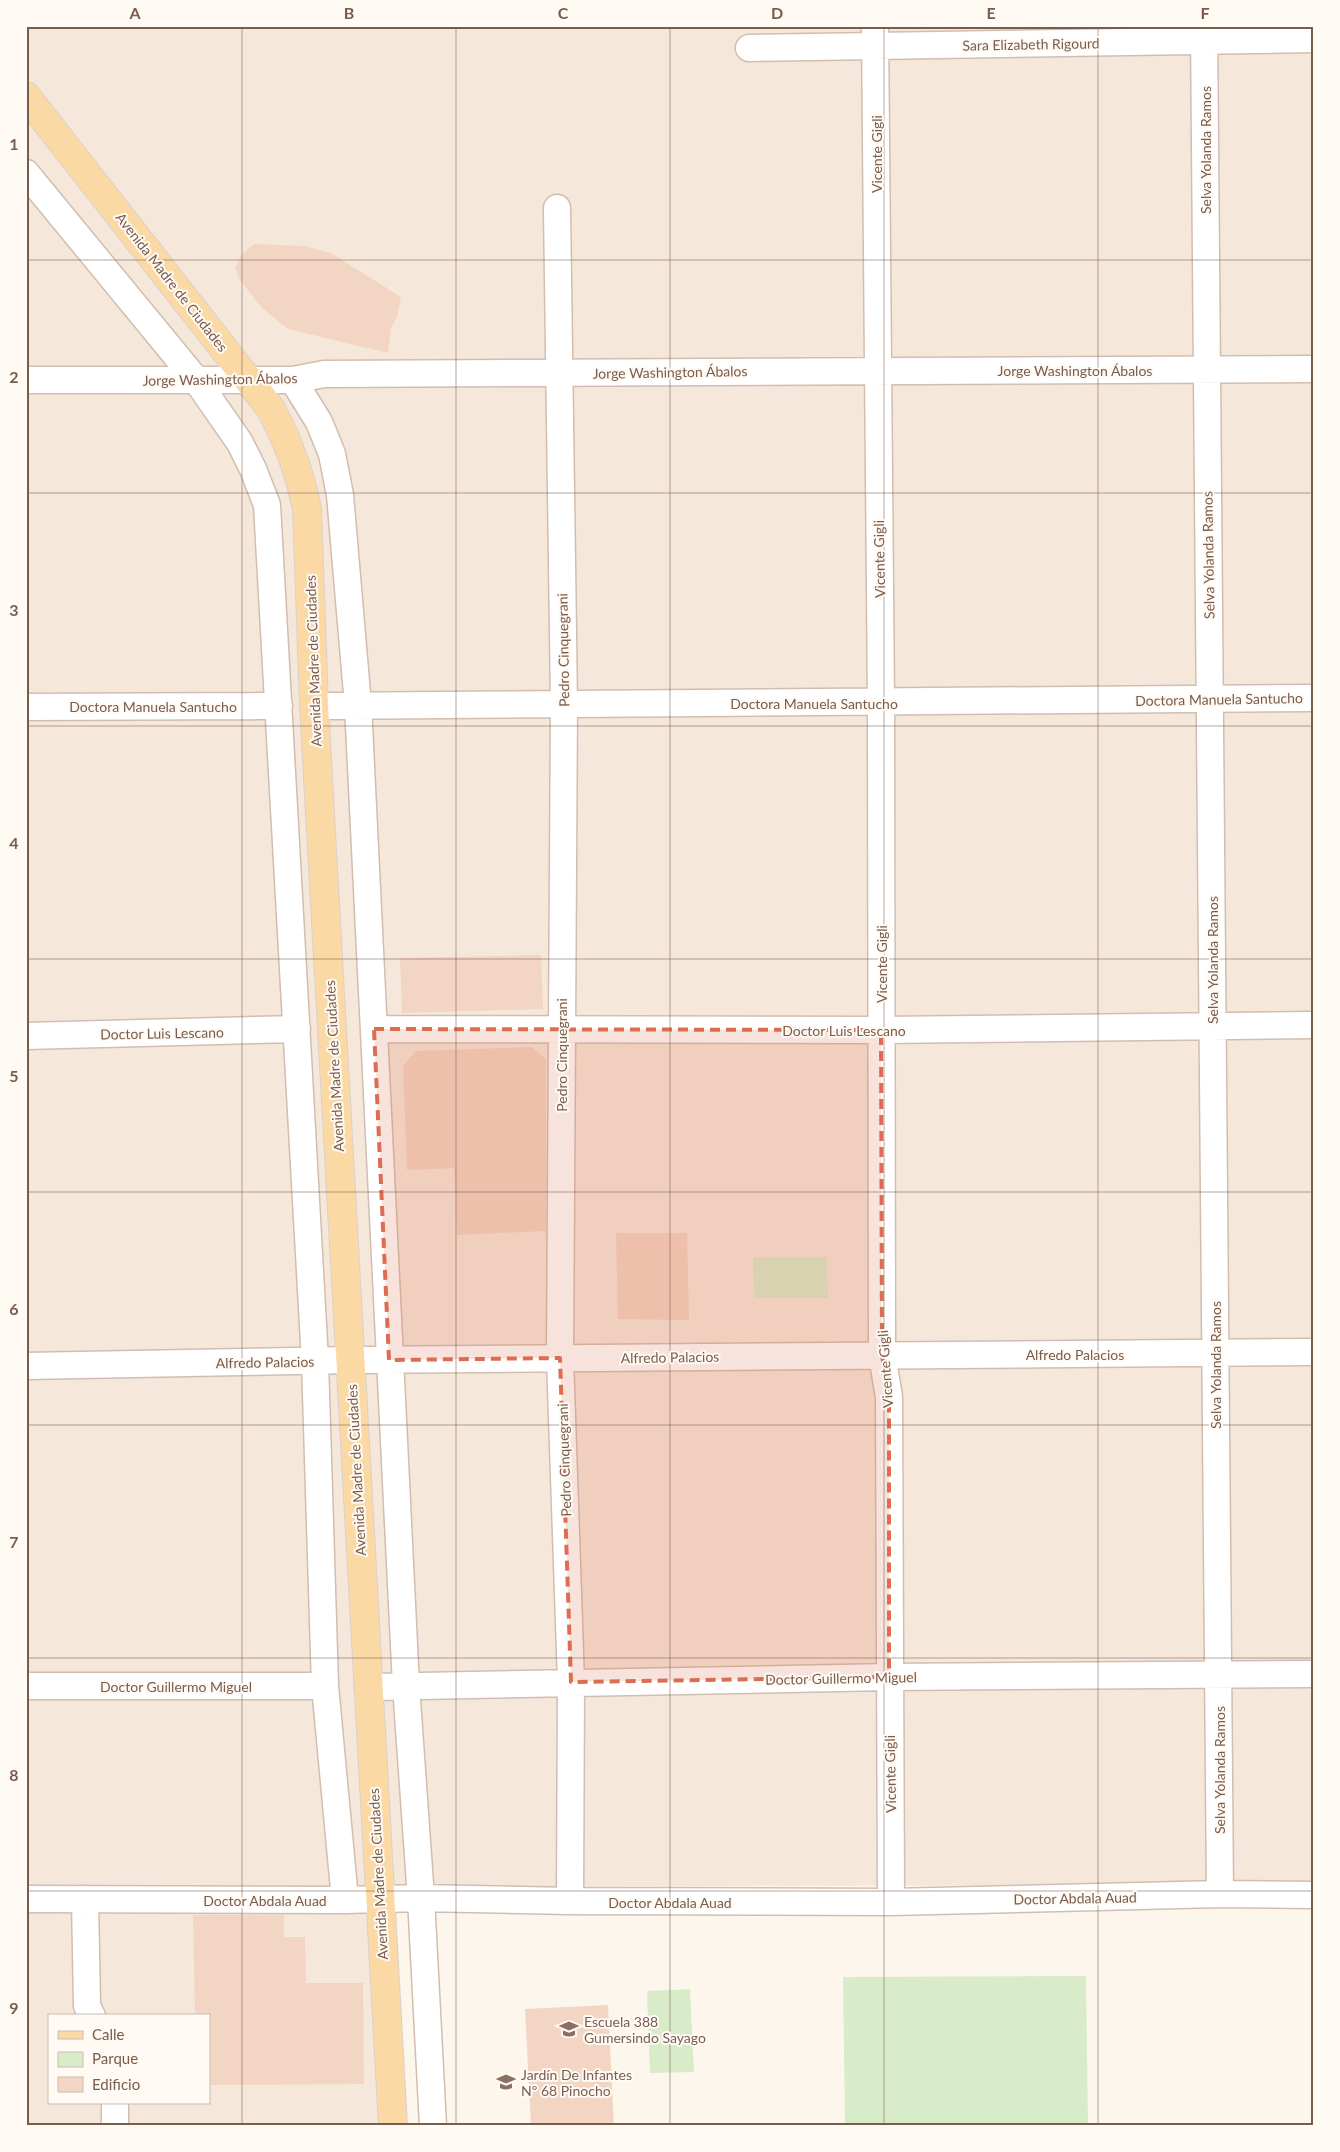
<svg xmlns="http://www.w3.org/2000/svg" width="1340" height="2152" font-family="Lato,sans-serif">
  <rect width="100%" height="100%" fill="#fdf6ec"/>
  <!-- residential -->
  <path fill="#f5e8da" fill-rule="evenodd" d="M26,26H1314V1885L26,1887Z
    M379,1900L395,2126H26V1904ZM49,2016H209V2103H49Z"/>
  <!-- green -->
  <path fill="#d8ecc9" d="M753,1257H827L828,1298H754Z
    M1086,1976L1088,2126H845L843,1977Z
    M690,1989L694,2072L650,2073L647,1991Z"/>
  <!-- building -->
  <path fill="#f3d5c3" d="M254,244L305,246L331,253L401,297L397,317L391,328L388,353L288,329L261,307L240,280L235,268L242,254Z
    M541,955L543,1009L402,1013L400,958Z
    M532,1047L546,1059V1231L457,1235L454,1168L407,1170L403,1066L416,1051Z
    M616,1233H687L689,1320L618,1319Z
    M193,1915H284V1937H305L306,1983H363L364,2084L209,2085V2016H195Z
    M608,2005L614,2126H531L525,2009Z"/>
  <g fill="none" stroke-linecap="round" stroke-linejoin="round">
    <!-- minor casing -->
    <g stroke="#d1beb0" stroke-width="29">
      <path id="minor" d="M875,26L881,702L882,1355L889,1397L891,1902
        M1204,26L1220,1894
        M749,48L1314,39
        M26,173L197,381L240,443L253,469L267,505L315,1361L325,1686L345,1900
        M557,208L564,704L560,1358L571,1682L570,1901
        M26,380H293L324,374L1314,369
        M293,380L319,422L332,454L340,495L358,705L406,1686L421,1898L433,2126
        M314,706L1314,698
        M26,707L279,706
        M374,1029L881,1030L1314,1025
        M26,1036L297,1029
        M26,1366L350,1360L1314,1352
        M26,1686H325
        M368,1687L889,1677L1314,1674
        M26,1899L345,1900L421,1898L570,1901L891,1902L1220,1894L1314,1895
        M85,1899L87,2006L92,2016
        M115,2103V2126"/>
    </g>
    <!-- major casing -->
    <g stroke="#dad1cd" stroke-width="30">
      <path id="major" d="M26,96L271,409C288,441 300,473 307,509L314,706L393,2126"/>
    </g>
    <!-- minor -->
    <use href="#minor" stroke="#fff" stroke-width="26"/>
    <!-- major -->
    <use href="#major" stroke="#fbd9a5" stroke-width="28"/>
  </g>
  <!-- marked area -->
  <path fill="#dc6d51" fill-opacity="0.2" stroke="#dc6d51" stroke-width="4" stroke-dasharray="10 6" stroke-linejoin="round" d="M374,1029L881,1030L882,1355L889,1397V1677L571,1682L560,1358L389,1360Z"/>
  <!-- grid -->
  <path fill="none" stroke="#7a5c4d" stroke-width="1" stroke-opacity="0.55" d="M242,26V2126M456,26V2126M670,26V2126M884,26V2126M1098,26V2126M26,260H1314M26,493H1314M26,726H1314M26,959H1314M26,1192H1314M26,1425H1314M26,1658H1314M26,1891H1314"/>
  <!-- icons -->
  <defs>
    <g id="school-bare" transform="scale(1.5)"><path d="M0-5L7-2L0 1L-7-2ZM-4 1L0 2.5L4 1V4Q0 6-4 4Z" fill="#8d6e63" stroke="#fffaf3" stroke-width="2.5" paint-order="stroke"/></g>
  </defs>
  <g fill-rule="evenodd">
    <use href="#school-bare" x="569" y="2029"/>
    <use href="#school-bare" x="506" y="2082"/>
  </g>
  <g text-anchor="middle" dominant-baseline="central" stroke-width="4" stroke-linejoin="round" paint-order="stroke">
    <!-- street labels -->
    <g font-size="14" fill="#7a5c4d" stroke="#fffaf3">
      <text transform="translate(1031 44) rotate(-1)">Sara Elizabeth Rigourd</text>
      <text transform="translate(1205 150) rotate(-90)">Selva Yolanda Ramos</text>
      <text transform="translate(876 154) rotate(-90)">Vicente Gigli</text>
      <text transform="translate(172 282) rotate(52)">Avenida Madre de Ciudades</text>
      <text x="1075" y="370">Jorge Washington Ábalos</text>
      <text transform="translate(670 372) rotate(-1)">Jorge Washington Ábalos</text>
      <text transform="translate(220 379) rotate(-1)">Jorge Washington Ábalos</text>
      <text transform="translate(1208 555) rotate(-91)">Selva Yolanda Ramos</text>
      <text transform="translate(879 559) rotate(-91)">Vicente Gigli</text>
      <text transform="translate(563 650) rotate(-91)">Pedro Cinquegrani</text>
      <text transform="translate(313 661) rotate(-92)">Avenida Madre de Ciudades</text>
      <text transform="translate(1219 699) rotate(-1)">Doctora Manuela Santucho</text>
      <text x="814" y="703">Doctora Manuela Santucho</text>
      <text x="153" y="706">Doctora Manuela Santucho</text>
      <text transform="translate(1212 960) rotate(-90)">Selva Yolanda Ramos</text>
      <text transform="translate(881 964) rotate(-90)">Vicente Gigli</text>
      <text x="844" y="1030">Doctor Luis Lescano</text>
      <text transform="translate(162 1033) rotate(-1)">Doctor Luis Lescano</text>
      <text transform="translate(561 1055) rotate(-90)">Pedro Cinquegrani</text>
      <text transform="translate(334 1066) rotate(-93)">Avenida Madre de Ciudades</text>
      <text x="1075" y="1354">Alfredo Palacios</text>
      <text transform="translate(670 1357) rotate(-1)">Alfredo Palacios</text>
      <text transform="translate(265 1362) rotate(-1)">Alfredo Palacios</text>
      <text transform="translate(1215 1365) rotate(-90)">Selva Yolanda Ramos</text>
      <text transform="translate(885 1369) rotate(-94)">Vicente Gigli</text>
      <text transform="translate(564 1460) rotate(-92)">Pedro Cinquegrani</text>
      <text transform="translate(356 1470) rotate(-93)">Avenida Madre de Ciudades</text>
      <text transform="translate(841 1678) rotate(-1)">Doctor Guillermo Miguel</text>
      <text x="176" y="1686">Doctor Guillermo Miguel</text>
      <text transform="translate(1219 1770) rotate(-90)">Selva Yolanda Ramos</text>
      <text transform="translate(890 1774) rotate(-91)">Vicente Gigli</text>
      <text transform="translate(378 1874) rotate(-93)">Avenida Madre de Ciudades</text>
      <text transform="translate(1075 1898) rotate(-1)">Doctor Abdala Auad</text>
      <text x="265" y="1900">Doctor Abdala Auad</text>
      <text x="670" y="1902">Doctor Abdala Auad</text>
    </g>
    <!-- education labels -->
    <g font-size="14" fill="#785e54" stroke="#fffaf3" text-anchor="start">
      <text x="584" y="2021">Escuela 388<tspan x="584" dy="16">Gumersindo Sayago</tspan></text>
      <text x="521" y="2074">Jardín De Infantes<tspan x="521" dy="16">Nº 68 Pinocho</tspan></text>
    </g>
  </g>
  <!-- border -->
  <rect width="1340" height="2152" fill="none" stroke="#fffaf3" stroke-width="55"/>
  <!-- legend -->
  <rect x="48" y="2014" width="162" height="90" fill="#fffaf3" stroke="#cabbb1"/>
  <rect x="58" y="2031" width="25" height="8" fill="#fbd9a5" stroke="#cabbb1"/>
  <text x="92" y="2040" font-size="15" fill="#7a5c4d">Calle</text>
  <rect x="58" y="2052" width="25" height="15" fill="#d8ecc9" stroke="#cabbb1"/>
  <text x="92" y="2064" font-size="15" fill="#7a5c4d">Parque</text>
  <rect x="58" y="2077" width="25" height="15" fill="#f3d5c3" stroke="#cabbb1"/>
  <text x="92" y="2090" font-size="15" fill="#7a5c4d">Edificio</text>
  <rect x="28" y="28" width="1284" height="2096" fill="none" stroke="#7a5c4d" stroke-width="2"/>
  <g font-size="16" text-anchor="middle" font-weight="bold" fill="#7a5c4d">
    <text x="135" y="19">A</text>
    <text x="349" y="19">B</text>
    <text x="563" y="19">C</text>
    <text x="777" y="19">D</text>
    <text x="991" y="19">E</text>
    <text x="1205" y="19">F</text>
    <text x="14" y="150">1</text>
    <text x="14" y="383">2</text>
    <text x="14" y="616">3</text>
    <text x="14" y="849">4</text>
    <text x="14" y="1082">5</text>
    <text x="14" y="1315">6</text>
    <text x="14" y="1548">7</text>
    <text x="14" y="1781">8</text>
    <text x="14" y="2014">9</text>
  </g>
</svg>
